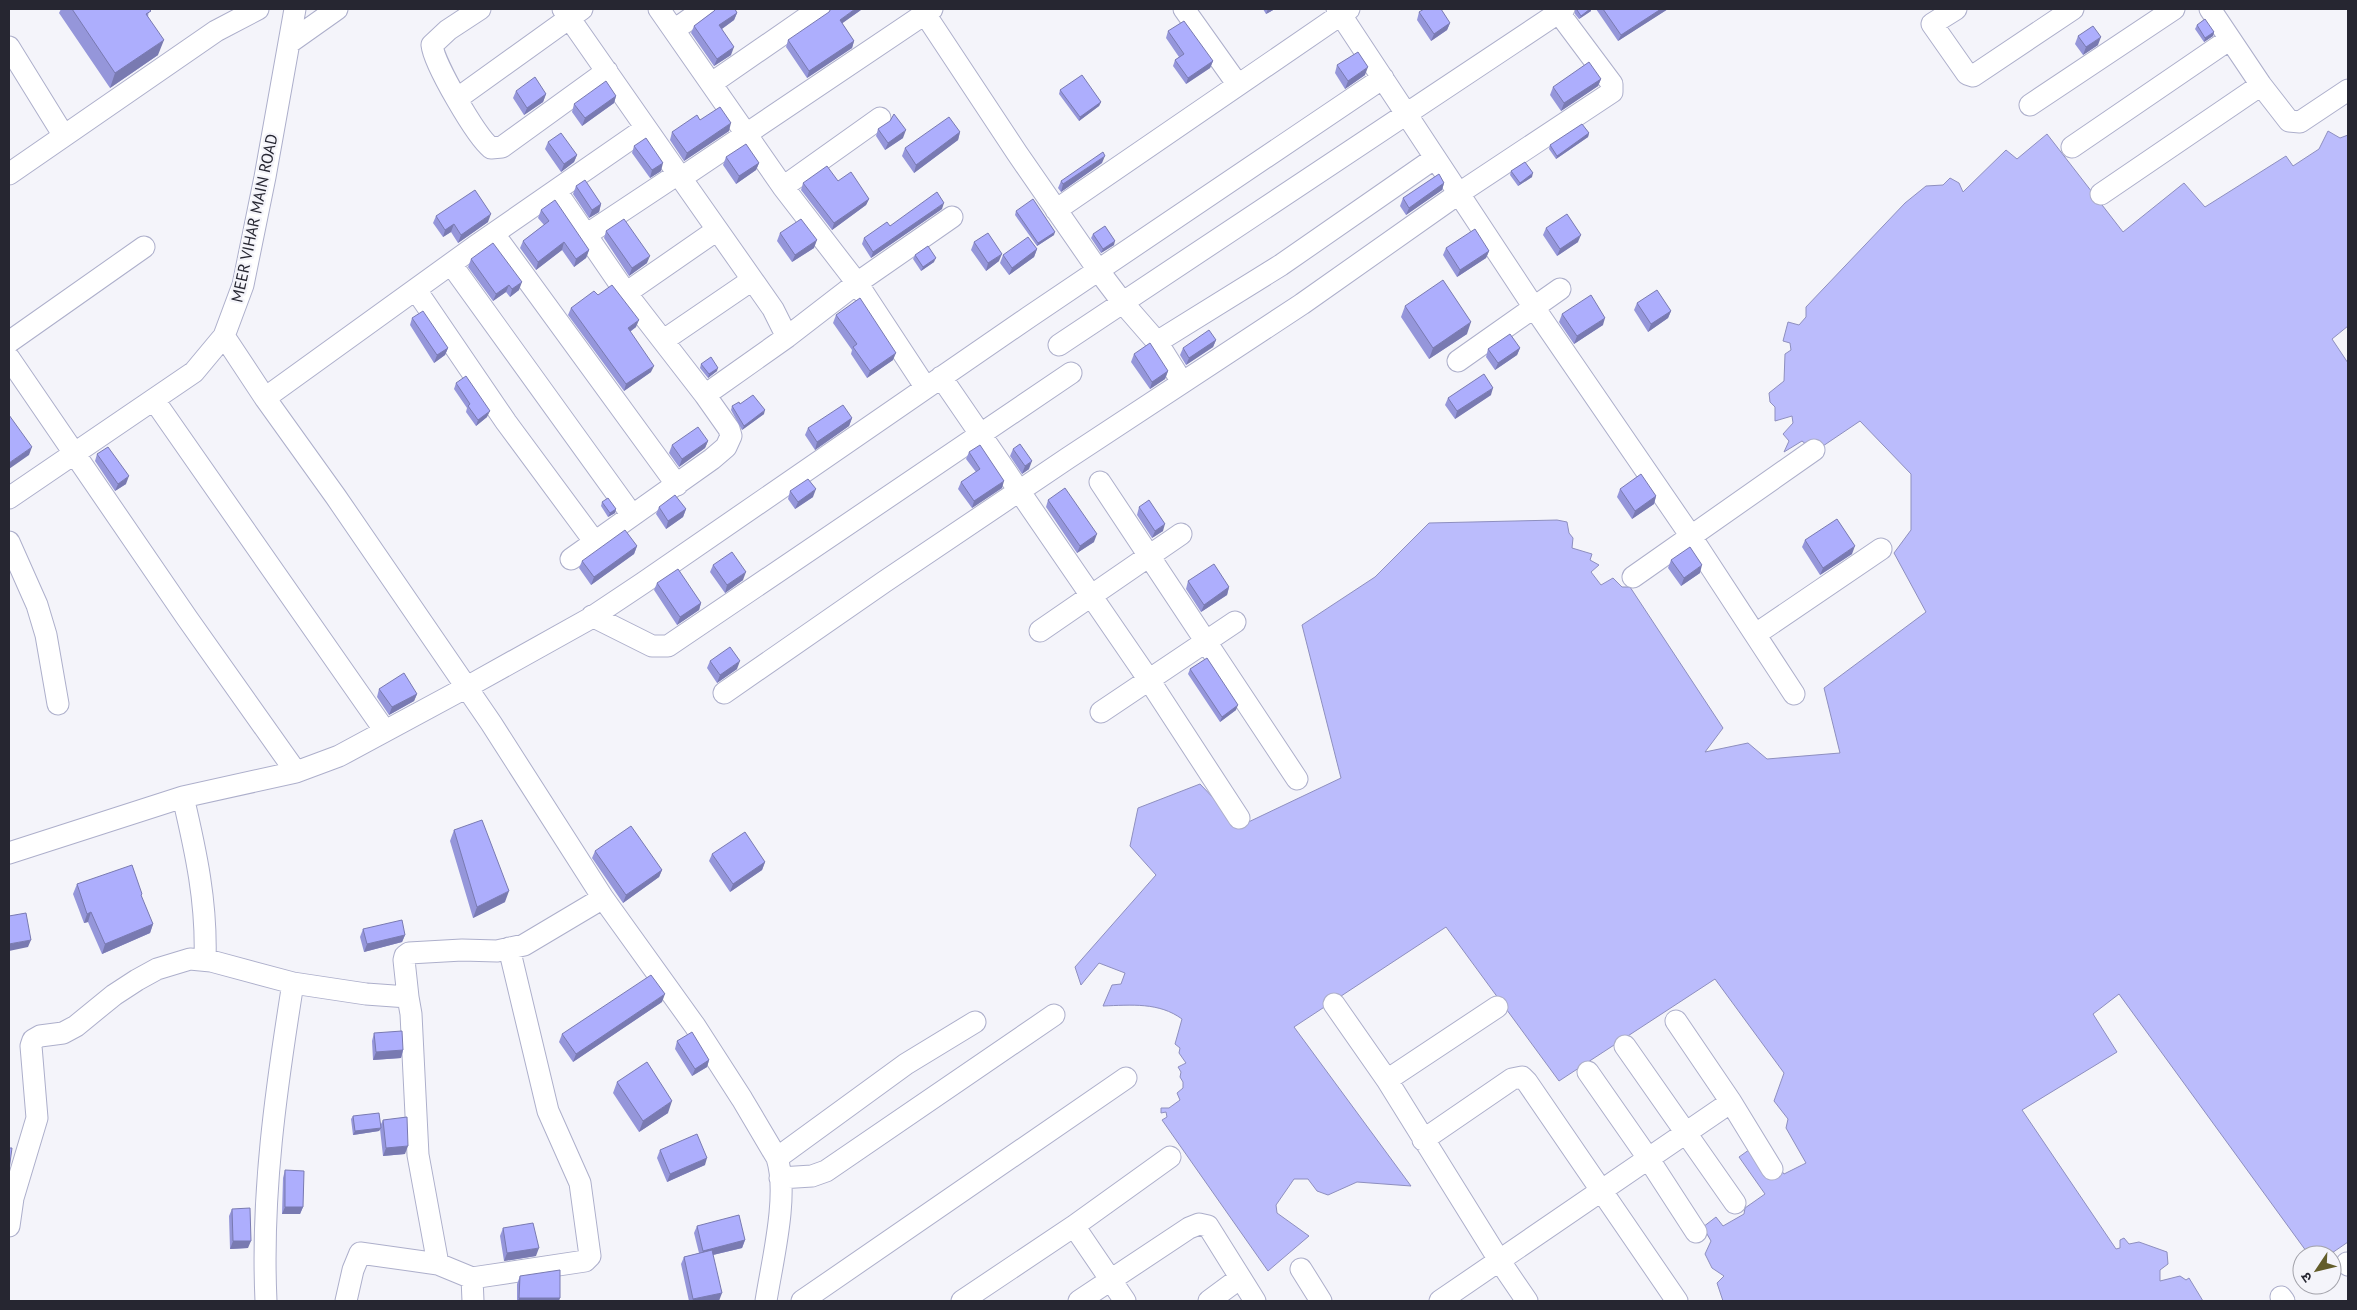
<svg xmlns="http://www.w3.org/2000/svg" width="2357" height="1310" font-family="'PT Sans','Noto Sans Devanagari',sans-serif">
  <rect width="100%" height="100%" fill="#f4f4fa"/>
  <!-- water -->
  <path fill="#bbbcfc" stroke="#8e8fbf" d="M2328,131L2340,138L2348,135V326L2332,339L2348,363V1242L2329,1255H2309L2119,994L2093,1014L2117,1052L2022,1110L2116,1249L2120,1248V1240L2124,1238L2129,1244L2139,1242L2167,1252L2168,1264L2160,1270V1281L2180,1276L2186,1280L2189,1278L2203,1301H1723L1717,1283L1724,1276L1712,1268L1705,1254L1711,1241L1703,1227L1716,1217L1723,1226L1744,1214L1745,1208L1765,1194L1739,1157L1760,1142L1784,1174L1806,1163L1786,1128L1788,1119L1774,1101L1784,1073L1715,979L1559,1081L1446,927L1294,1027L1411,1186L1357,1182L1328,1195L1317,1191L1308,1179H1294L1276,1205L1277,1213L1309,1236L1268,1271L1162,1120L1167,1117L1166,1112L1161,1113V1108H1169L1180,1100L1177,1093L1183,1088V1082L1180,1077L1181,1072L1178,1067L1186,1063L1179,1053L1180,1048L1175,1044L1182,1019C1159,1002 1131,1005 1103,1006L1112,985L1121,984L1125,973L1099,963L1081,985L1075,967L1156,875L1130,846L1138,808L1200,784L1240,826L1341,778L1302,625L1375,577L1429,523L1557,520L1567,522L1569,533L1573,538L1572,548L1592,554L1590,560L1599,565L1591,572L1601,585L1613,578L1622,587H1630L1723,728L1705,752L1748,743L1767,759L1840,753L1824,688L1926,612L1894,553L1911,530V474L1860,421L1820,448L1812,449L1802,441L1784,452L1789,441L1783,434L1793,423L1792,416L1775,421V407L1770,402L1769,393L1784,381L1785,354L1791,350L1790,343L1783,341L1788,322L1799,325L1806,317V307L1905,203L1926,186L1943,185L1950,178L1959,183L1963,192L2006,150L2017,159L2047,134L2123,232L2184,183L2205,207L2286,156L2293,166L2319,149Z"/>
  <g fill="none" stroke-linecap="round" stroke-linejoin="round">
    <!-- minor casing -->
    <g stroke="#adafcb" stroke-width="23">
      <path id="minor" d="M480,9L448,30L432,45C434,64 476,136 491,148L502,147L607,71
        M563,9L681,178L932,9
        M659,9L783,187L857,283L926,388
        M1184,9L1238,85
        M1337,9L1533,306L1686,529L1794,694
        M1956,9L1932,24L1967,74L1973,76L2073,9
        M2210,9L2261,85L2289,121L2300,122L2348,90
        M925,14L1017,153L1098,270L1123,303L1157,342L1182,382
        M674,30L704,9
        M289,43L337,9
        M9,47L64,136
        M712,83L819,9
        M458,98L582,9
        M2030,105L2174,9
        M2072,147L2230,39
        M9,174L216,31L258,9
        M783,187L880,118
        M556,191L626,293L705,395
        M2101,194L2261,85
        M1056,210L1349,9
        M494,234L677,485
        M586,235L678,174
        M451,264L632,515
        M416,290L506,422L594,541
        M626,293L717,230
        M224,336L265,398L336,497L491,723L603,898L695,1026L742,1099L777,1158C789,1195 772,1262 766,1301
        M787,337L857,283L952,217
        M664,340L752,280
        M9,342L144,247
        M1157,342L1281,265L1435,158
        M1059,345L1564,9
        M9,358L187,618L296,772
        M1458,361L1560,289
        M941,377L1149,680L1239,818
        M265,398L477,245L646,128
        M154,400L385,731
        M1100,482L1297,779
        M9,498L194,372L224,336L243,285L265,177L295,9
        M9,542L37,605L46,635L58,704
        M571,559L712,459L726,447L731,436L729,429L705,395L787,337L773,309L681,178
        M1633,577L1814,450
        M592,616L652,646H668L1071,373
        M1040,631L1181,534
        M1756,634L1881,549
        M724,693L884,582L1068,458L1302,304L1458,194L1612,92V84L1556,9
        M1101,712L1235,622
        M183,797C196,852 207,903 205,960
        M9,853L183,797L296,772L339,756L467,687L589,619L643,583L1029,317L1383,78
        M408,997L404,960L405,956L409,953L462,950L497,951L524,945L603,898
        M1334,1004L1387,1080L1499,1260L1527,1301
        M1676,1021L1731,1102L1772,1169
        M1625,1046L1735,1203
        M1588,1072L1648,1158L1696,1232
        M1387,1080L1497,1007
        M1423,1140L1512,1079L1522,1077L1527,1082L1677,1301
        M777,1158L906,1064L975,1022
        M780,1178L812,1176L826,1171L1054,1015
        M9,1226L13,1198L37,1118L31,1046L33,1040L40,1036L63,1033L76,1026L114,995L137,980L157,969L190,959L211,961L293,983L366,994L408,997L411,1014L418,1155L438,1264
        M1074,1226L1125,1301
        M2347,1263L2348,1265
        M1301,1269L1321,1301
        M2281,1297L2284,1301
        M266,1301C261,1194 276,1089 293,983
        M346,1301L353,1270L360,1253L438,1264L472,1278
        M473,1301L472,1278L585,1261L590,1256L580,1183L548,1111L509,948
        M802,1301L1126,1078
        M962,1301L1074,1226L1170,1157
        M1079,1301L1189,1228L1199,1224L1208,1226L1255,1301
        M1209,1301L1240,1278
        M1440,1301L1731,1102"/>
    </g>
    <!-- minor -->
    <use href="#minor" stroke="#fff" stroke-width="21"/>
  </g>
  <!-- wall -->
  <path fill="#9596da" d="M61,9H149L148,17L158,55L110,88L59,13Z
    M716,9H735L737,13L734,20L722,29L731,55L714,66L691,33L694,26L714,11Z
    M1263,9H1275L1266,14Z
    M1575,9H1591V11L1579,19L1575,14Z
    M1596,9H1668L1618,41Z
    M861,10L842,23L854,41L852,48L807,78L786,47L788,40Z
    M1419,12L1450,23L1447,30L1431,41L1417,20Z
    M2197,25L2214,32L2213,36L2204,42L2195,29Z
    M1168,31L1213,61L1210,68L1186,84L1173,66L1175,60L1179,57L1166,38Z
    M2078,36L2098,45L2083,55L2075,44Z
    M1337,65L1365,75L1345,89L1335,73Z
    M1601,79L1598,86L1561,111L1550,95L1553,87Z
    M1060,90L1101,102L1099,106L1079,121L1059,94Z
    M516,91L546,94L543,102L524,115L513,98Z
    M616,96L614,103L582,126L572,112L574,104Z
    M700,120L729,131L684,161L670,140L672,132Z
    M878,129L903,138L885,150L876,136Z
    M960,132L958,140L914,173L902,156L905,148Z
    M1589,133L1588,137L1556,159L1549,149L1550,145Z
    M548,142L577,155L574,162L561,172L545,149Z
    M634,146L661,171L650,178L632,153Z
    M726,157L759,163L756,170L736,184L723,165Z
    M1102,163L1061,192L1058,188L1061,181Z
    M1511,171L1532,177L1518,186L1510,175Z
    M838,181L869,199L866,205L832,230L801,190L803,183Z
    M1444,183L1442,190L1406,215L1400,206L1403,198Z
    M576,186L601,204L599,212L589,218L573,194Z
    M942,209L871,258L862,244L864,238L890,226Z
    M541,210L589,250L586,258L574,267L562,250L536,270L520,248L523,241L544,225L538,218Z
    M1016,211L1054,235L1037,246L1015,215Z
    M436,216L488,222L458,243L451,232L443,237L433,223Z
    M1546,228L1578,242L1557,256L1543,235Z
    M606,231L647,263L629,276L604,238Z
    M780,233L814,248L792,262L777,241Z
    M1093,234L1114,245L1101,253L1091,238Z
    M974,242L999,261L986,271L971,250Z
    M1446,248L1489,251L1486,258L1457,277L1443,255Z
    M1037,249L1034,257L1009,275L1000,263L1003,255Z
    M915,255L934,262L921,271L913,259Z
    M471,259L519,290L510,297L506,292L493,301L468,267Z
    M598,295L636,327L630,332L651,372L624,391L568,315L571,308Z
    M1637,303L1671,311L1668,318L1648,332L1634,310Z
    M1405,306L1467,334L1429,359L1401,317Z
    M1562,314L1603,325L1574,344L1559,322Z
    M836,315L893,360L867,378L851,354L852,350L833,323Z
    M412,318L448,348L445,355L434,363L410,325Z
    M1216,340L1213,347L1186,365L1180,355L1183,348Z
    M1520,348L1517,355L1495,370L1486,357L1488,349Z
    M1134,354L1168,371L1165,379L1150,389L1131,362Z
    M701,364L717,371L708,378L700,368Z
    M456,383L487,417L476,426L466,412L467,408L454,389Z
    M1491,395L1455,419L1445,405L1448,398Z
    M740,404L764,414L742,430L731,410L732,406Z
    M852,418L849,426L815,450L805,435L808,428Z
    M708,441L705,448L679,467L669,453L672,445Z
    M1013,449L1029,469L1022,474L1010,456Z
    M969,452L1002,488L972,508L958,489L961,482L976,472L966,459Z
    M97,454L126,484L115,491L95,461Z
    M1620,489L1656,496L1654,504L1632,519L1617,497Z
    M790,491L813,497L795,509L788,499Z
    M1048,500L1094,542L1077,553L1046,507Z
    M602,502L616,509L615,513L608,517L601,506Z
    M659,507L686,509L683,517L666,529L656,514Z
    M1139,507L1163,531L1152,538L1137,515Z
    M1805,540L1852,554L1820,575L1802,547Z
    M637,546L634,554L591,585L579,568L582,561Z
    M1671,560L1700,573L1681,586L1668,568Z
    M713,565L743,580L725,593L710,572Z
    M1188,581L1229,587L1227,595L1201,612L1186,589Z
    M657,583L701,603L699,610L677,625L654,590Z
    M710,661L737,669L717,683L707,668Z
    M1190,669L1236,710L1220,722L1188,674Z
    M379,689L417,694L414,701L389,715L377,697Z
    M454,830L505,902L473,918L450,841Z
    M595,851L662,870L659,877L623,903L592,858Z
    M712,854L765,862L762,870L730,892L709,861Z
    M77,884L153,924L150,933L102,954L88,922L84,923L73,894Z
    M363,929L405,935L402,942L364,952L360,937Z
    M662,1002L573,1062L559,1042L562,1034Z
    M374,1033L403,1050L401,1058L373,1060L372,1041Z
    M677,1041L709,1060L707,1067L692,1076L675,1049Z
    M617,1082L668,1113L639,1132L613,1093Z
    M353,1116L380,1126L383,1120L405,1154L383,1156L380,1129L379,1131L353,1135L351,1119Z
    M660,1150L705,1165L667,1182L657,1158Z
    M285,1170L303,1207L300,1214H282L283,1178Z
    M232,1209L248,1248L230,1249L229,1216Z
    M697,1226L745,1240L742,1248L713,1255L719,1301H689L681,1264L684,1257L699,1253L694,1233Z
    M503,1228L536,1256L504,1261L500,1236Z
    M520,1276L559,1301H517V1284Z"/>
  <!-- shaded-wall -->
  <path fill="#797ab1" d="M855,9H862L861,10L837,27L840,20Z
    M1268,9H1275L1266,14Z
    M1590,9H1591V11L1579,19L1581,16Z
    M1661,9H1668L1618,41L1621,35Z
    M737,13L734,20L716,33L719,25Z
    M1450,23L1447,30L1431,41L1434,34Z
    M2214,32L2213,36L2204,42L2205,38Z
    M2101,37L2098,45L2083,55L2086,47Z
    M164,40L158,55L110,88L115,73Z
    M854,41L852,48L807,78L809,71Z
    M734,47L731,55L714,66L717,59Z
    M1213,61L1210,68L1186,84L1188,78Z
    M1368,67L1365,75L1345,89L1348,81Z
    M1601,79L1598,86L1561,111L1564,103Z
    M546,94L543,102L524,115L527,108Z
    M616,96L614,103L582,126L585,118Z
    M1101,102L1099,106L1079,121L1080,117Z
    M731,123L729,131L684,161L687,153Z
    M906,130L903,138L885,150L888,143Z
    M960,132L958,140L914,173L916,165Z
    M1589,133L1588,137L1556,159L1557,156Z
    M577,155L574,162L561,172L564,164Z
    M1105,156L1102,163L1061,192L1063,184Z
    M663,163L661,171L650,178L652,170Z
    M759,163L756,170L736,184L739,176Z
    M1533,173L1532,177L1518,186L1520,183Z
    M1444,183L1442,190L1406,215L1409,208Z
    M869,199L866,205L832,230L834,223Z
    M944,203L942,209L871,258L873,252Z
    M601,204L599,212L589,218L592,210Z
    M491,214L488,222L458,243L461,235Z
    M454,224L451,232L443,237L445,230Z
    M1055,232L1054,235L1037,246L1038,243Z
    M1581,235L1578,242L1557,256L1560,249Z
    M817,240L814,248L792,262L795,255Z
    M1115,241L1114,245L1101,253L1103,249Z
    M564,242L562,250L536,270L538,262Z
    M1037,249L1034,257L1009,275L1012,268Z
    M589,250L586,258L574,267L576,259Z
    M1489,251L1486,258L1457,277L1460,270Z
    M1002,254L999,261L986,271L988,263Z
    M650,256L647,263L629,276L632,268Z
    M936,258L934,262L921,271L923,267Z
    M522,282L519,290L510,297L512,289Z
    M509,285L506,292L493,301L496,294Z
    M1671,311L1668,318L1648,332L1651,324Z
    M1605,318L1603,325L1574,344L1577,336Z
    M639,320L636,327L625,335L628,328Z
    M1471,322L1467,334L1429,359L1433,348Z
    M1216,340L1213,347L1186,365L1189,358Z
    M448,348L445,355L434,363L437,355Z
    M1520,348L1517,355L1495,370L1498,363Z
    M896,353L893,360L867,378L870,371Z
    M654,366L651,372L624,391L626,384Z
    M718,368L717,371L708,378L709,374Z
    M1168,371L1165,379L1150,389L1152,382Z
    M1493,388L1491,395L1455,419L1457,411Z
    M765,410L764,414L742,430L744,426Z
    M490,411L487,417L476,426L478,420Z
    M852,418L849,426L815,450L817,442Z
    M708,441L705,448L679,467L682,459Z
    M32,447L29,455L9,469V463Z
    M1032,461L1029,469L1022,474L1025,466Z
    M129,476L126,484L115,491L118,484Z
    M1004,481L1002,488L972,508L974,501Z
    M816,489L813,497L795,509L798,502Z
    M1656,496L1654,504L1632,519L1635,511Z
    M616,509L615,513L608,517L610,513Z
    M686,509L683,517L666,529L668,521Z
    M1165,524L1163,531L1152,538L1155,531Z
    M1097,534L1094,542L1077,553L1080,546Z
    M637,546L634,554L591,585L594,577Z
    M1855,546L1852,554L1820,575L1823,568Z
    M1702,565L1700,573L1681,586L1684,578Z
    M746,572L743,580L725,593L727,585Z
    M1229,587L1227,595L1201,612L1204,605Z
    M701,603L699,610L677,625L680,617Z
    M740,661L737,669L717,683L720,675Z
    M417,694L414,701L389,715L392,707Z
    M1238,705L1236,710L1220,722L1222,717Z
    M765,862L762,870L730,892L733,884Z
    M662,870L659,877L623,903L626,895Z
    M509,891L505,902L473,918L477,907Z
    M91,912L88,922L84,923L87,914Z
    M153,924L150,933L102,954L105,944Z
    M405,935L402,942L364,952L367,944Z
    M31,940L28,947L9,951V944Z
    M665,994L662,1002L573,1062L576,1054Z
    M403,1050L401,1058L373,1060L376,1052Z
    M709,1060L707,1067L692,1076L695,1069Z
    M672,1101L668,1113L639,1132L643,1121Z
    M381,1128L379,1131L353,1135L355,1131Z
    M408,1146L405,1154L383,1156L386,1148Z
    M707,1158L705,1165L667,1182L670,1174Z
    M285,1207H303L300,1214H282Z
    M745,1240L742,1248L700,1258L703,1251Z
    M233,1241H251L248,1248L230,1249Z
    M539,1248L536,1256L504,1261L507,1253Z
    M722,1293L719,1301H692L693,1299Z
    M519,1298H560L559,1301H518Z"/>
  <!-- building -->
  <path fill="#adaefd" stroke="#797ab1" d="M72,9H149L151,11L146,14L164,40L115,73Z
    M716,9H735L737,13L719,25L734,47L717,59L694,26L714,11Z
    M831,9H855L840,20L854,41L809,71L788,40L829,12Z
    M1424,9H1441L1450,23L1434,34L1419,12Z
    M1577,9H1590L1581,16L1577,10Z
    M1603,9H1661L1621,35Z
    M2205,19L2214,32L2205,38L2197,25Z
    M1184,21L1213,61L1188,78L1175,60L1184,54L1168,31Z
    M2093,26L2101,37L2086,47L2078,36Z
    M1358,52L1368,67L1348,81L1337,65Z
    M1589,62L1601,79L1564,103L1553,87Z
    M1082,75L1101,102L1080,117L1060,90Z
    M535,77L546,94L527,108L516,91Z
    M606,81L616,96L585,118L574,104Z
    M720,107L731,123L687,153L672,132L697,115L700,120Z
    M894,114L906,130L888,143L878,129L890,121Z
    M949,117L960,132L916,165L905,148Z
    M1582,124L1589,133L1557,156L1550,145Z
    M561,133L577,155L564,164L548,142Z
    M646,138L663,163L652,170L634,146Z
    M746,144L759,163L739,176L726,157Z
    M1103,152L1105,156L1063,184L1061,181Z
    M1525,162L1533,173L1520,183L1511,171Z
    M827,166L838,181L851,172L869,199L834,223L803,183Z
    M1439,174L1444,183L1409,208L1403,198Z
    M585,180L601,204L592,210L576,186Z
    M475,190L491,214L461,235L454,224L445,230L436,216Z
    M937,192L944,203L873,252L864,238L887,222L890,226Z
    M1033,199L1055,232L1038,243L1016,211Z
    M555,200L589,250L576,259L564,242L538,262L523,241L549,221L541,210Z
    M1567,214L1581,235L1560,249L1546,228Z
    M624,219L650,256L632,268L606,231Z
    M801,219L817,240L795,255L780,233Z
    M1105,226L1115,241L1103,249L1093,234Z
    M1475,229L1489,251L1460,270L1446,248Z
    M988,233L1002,254L988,263L974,242Z
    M1028,237L1037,249L1012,268L1003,255Z
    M493,243L522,282L512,289L509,285L496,294L471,259Z
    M928,246L936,258L923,267L915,255Z
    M1443,280L1471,322L1433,348L1405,306Z
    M612,285L639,320L628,328L654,366L626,384L571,308L594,291L598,295Z
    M1657,290L1671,311L1651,324L1637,303Z
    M1591,295L1605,318L1577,336L1562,314Z
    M860,298L896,353L870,371L853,347L857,344L836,315Z
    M423,311L448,348L437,355L412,318Z
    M1209,330L1216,340L1189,358L1183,348Z
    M1510,334L1520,348L1498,363L1488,349Z
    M1150,343L1168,371L1152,382L1134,354Z
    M711,357L718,368L709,374L701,364Z
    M1484,374L1493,388L1457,411L1448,398Z
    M466,376L490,411L478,420L468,406L470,404L456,383Z
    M753,395L765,410L744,426L732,406L739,402L740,404Z
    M843,405L852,418L817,442L808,428Z
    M9,415L32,447L9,463Z
    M698,427L708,441L682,459L672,445Z
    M1020,444L1032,461L1025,466L1013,449Z
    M980,445L1004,481L974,501L961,482L980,469L969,452Z
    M108,447L129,476L118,484L97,454Z
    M1641,474L1656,496L1635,511L1620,489Z
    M808,479L816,489L798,502L790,491Z
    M1065,488L1097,534L1080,546L1048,500Z
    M675,495L686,509L668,521L659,507Z
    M608,498L616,509L610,513L602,502Z
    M1149,500L1165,524L1155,531L1139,507Z
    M1837,519L1855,546L1823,568L1805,540Z
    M625,530L637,546L594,577L582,561Z
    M1690,547L1702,565L1684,578L1671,560Z
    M732,552L746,572L727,585L713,565Z
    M1214,564L1229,587L1204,605L1188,581Z
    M678,569L701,603L680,617L657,583Z
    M730,647L740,661L720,675L710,661Z
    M1207,658L1238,705L1222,717L1190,669Z
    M404,673L417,694L392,707L379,689Z
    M482,820L509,891L477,907L454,830Z
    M631,826L662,870L626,895L595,851Z
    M745,832L765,862L733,884L712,854Z
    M132,865L142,894L141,895L153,924L105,944L91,912L87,914L77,884Z
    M26,913L31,940L9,944V916Z
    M402,920L405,935L367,944L363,929Z
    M651,975L665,994L576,1054L562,1034Z
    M402,1031L403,1050L376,1052L374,1033Z
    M692,1032L709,1060L695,1069L677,1041Z
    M647,1062L672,1101L643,1121L617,1082Z
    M379,1113L381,1128L355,1131L353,1116Z
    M407,1117L408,1146L386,1148L383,1120Z
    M697,1134L707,1158L670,1174L660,1150Z
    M9,1148H12L9,1170Z
    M285,1170L304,1171L303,1207H285Z
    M250,1208L251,1241H233L232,1209Z
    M739,1215L745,1240L703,1251L697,1226Z
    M533,1223L539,1248L507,1253L503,1228Z
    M712,1250L722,1293L693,1299L684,1257Z
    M560,1270V1298H519L520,1276Z"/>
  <g text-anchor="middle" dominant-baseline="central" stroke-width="4.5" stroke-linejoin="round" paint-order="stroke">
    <!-- street labels -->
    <g font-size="16" fill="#262631" stroke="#f4f4fa">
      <text transform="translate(254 218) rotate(-78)">MEER VIHAR MAIN ROAD</text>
    </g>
  </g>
  <!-- border -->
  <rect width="2357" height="1310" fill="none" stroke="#262631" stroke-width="20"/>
  <!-- north arrow -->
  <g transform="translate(2317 1270) rotate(235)"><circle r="24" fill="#f4f4fa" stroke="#a2a2aa"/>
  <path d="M0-4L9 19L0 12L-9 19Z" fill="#635d2a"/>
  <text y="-8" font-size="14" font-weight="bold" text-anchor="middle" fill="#262631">उ</text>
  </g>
</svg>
